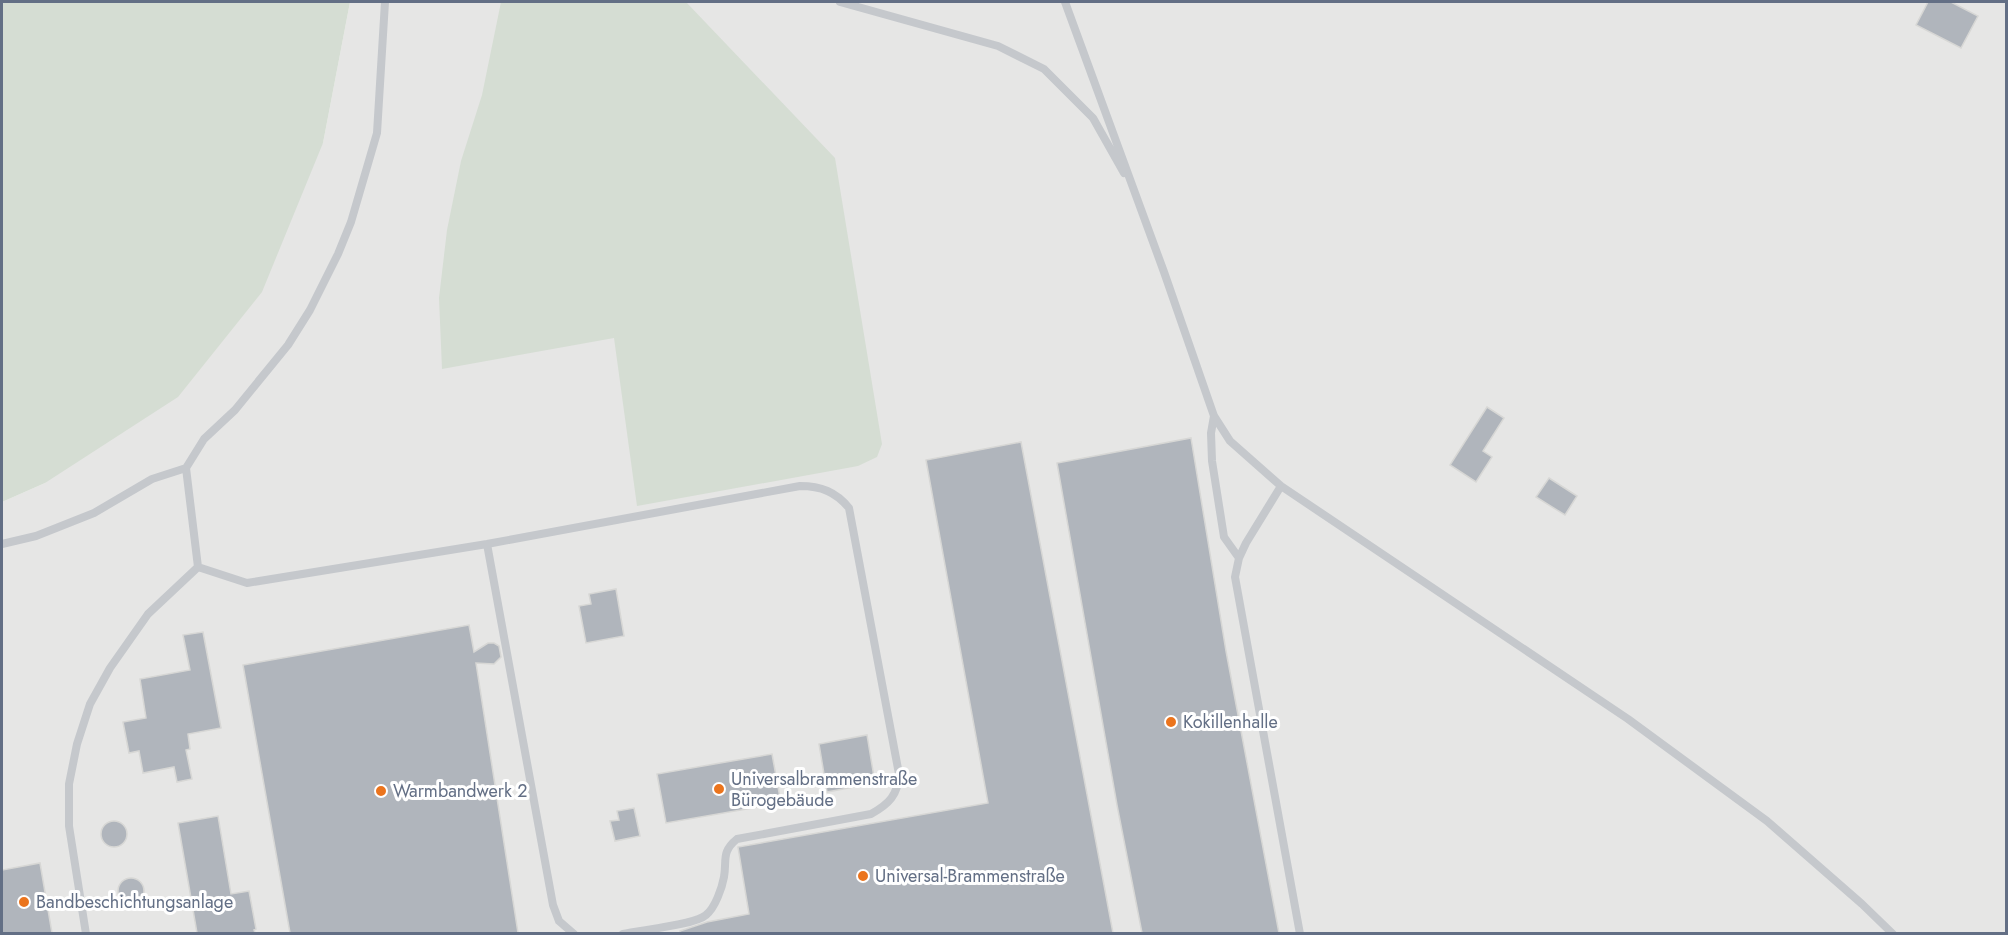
<svg xmlns="http://www.w3.org/2000/svg" width="2008" height="935" font-family="Jost,sans-serif">
  <rect width="100%" height="100%" fill="#f5f6f2"/>
  <!-- built -->
  <path fill="#e6e6e5" d="M350,2H2006V933H2V502L45,483L323,143Z"/>
  <!-- green -->
  <path fill="#d5ddd3" d="M2,2H350L323,143L262,292L178,397L45,483L2,502Z
    M501,2H686L835,158L882,444L877,457L858,466L637,506L614,338L442,369L439,298L447,230L461,161L482,95Z"/>
  <!-- building -->
  <path fill="#b0b5bc" stroke="#d7d7d5" stroke-width="1.5" d="M1928,2H1951L1978,16L1961,48L1916,25Z
    M1487,407L1504,418L1483,451L1492,457L1476,482L1450,465Z
    M1191,438L1226,651L1279,933H1142L1117,805L1057,463Z
    M1021,442L1113,933H680V931L707,922L749,914L738,847L988,803L926,460Z
    M1549,478L1577,496L1565,515L1536,497Z
    M616,589L624,636L586,643L579,606L591,604L589,594Z
    M469,625L474,652L488,643H494L499,646L501,657L494,664L476,663L518,933H290L243,665Z
    M203,632L221,728L188,734L190,749L186,750L192,779L177,782L174,767L143,773L139,751L129,753L123,722L146,718L140,679L190,670L183,635Z
    M867,735L875,783L827,792L819,744Z
    M772,754L781,803L666,823L657,774Z
    M634,808L640,836L615,841L610,821L619,820L617,811Z
    M218,816L231,894L249,891L256,929L254,930L255,933H197L178,823Z
    M101 834a13 13 0 1 1 26 0a13 13 0 1 1-26 0Z
    M40,863L52,933H2V870Z
    M118 891a13 13 0 1 1 26 0a13 13 0 1 1-26 0Z"/>
  <g fill="none" stroke-linecap="round" stroke-linejoin="round">
    <!-- service -->
    <path stroke="#c5c8cc" stroke-width="8" d="M840,2L998,46L1044,69L1093,118L1124,173
      M1065,2L1164,272L1214,416L1230,441L1281,486L1628,719L1767,821L1862,904L1893,934
      M1214,416L1211,433L1212,461L1224,537L1239,558
      M1281,486L1246,543L1239,558L1235,577L1300,934
      M2,544L36,536L94,513L152,479L186,468
      M487,544L553,905L559,921L574,934
      M198,567L247,583L487,544L800,486C821,486 836,492 849,508L899,774C898,795 889,804 871,814L737,839C721,852 727,860 724,877C722,888 715,908 706,915C695,925 640,930 623,934
      M86,934L69,826V784L77,744L90,704L110,668L148,614L198,567L186,468L204,439L235,410L288,345L310,310L338,254L351,222L377,133L385,2"/>
  </g>
  <!-- markers -->
  <g fill="#eb741d" stroke="#fff" stroke-width="2">
    <circle cx="1171" cy="722" r="6"/>
    <circle cx="719" cy="789" r="6"/>
    <circle cx="381" cy="791" r="6"/>
    <circle cx="863" cy="876" r="6"/>
    <circle cx="24" cy="902" r="6"/>
  </g>
  <g text-anchor="middle" dominant-baseline="central" stroke-width="6" stroke-linejoin="round" paint-order="stroke">
    <!-- poi labels -->
    <g font-size="18" fill="#636f85" stroke="#fff" text-anchor="start">
      <text x="1183" y="722">Kokillenhalle</text>
      <text x="731" y="779">Universalbrammenstraße<tspan x="731" dy="21">Bürogebäude</tspan></text>
      <text x="393" y="791">Warmbandwerk 2</text>
      <text x="875" y="876">Universal-Brammenstraße</text>
      <text x="36" y="902">Bandbeschichtungsanlage</text>
    </g>
  </g>
  <!-- border -->
  <rect width="2008" height="935" fill="none" stroke="#636f85" stroke-width="6"/>
</svg>
